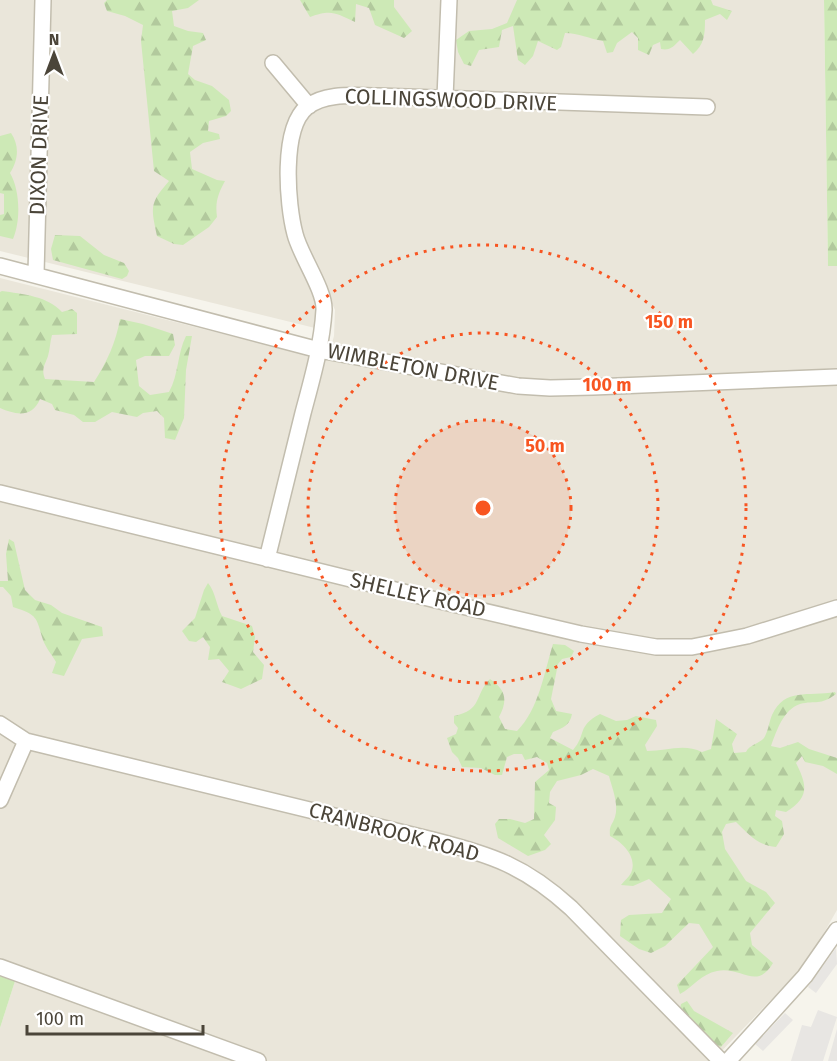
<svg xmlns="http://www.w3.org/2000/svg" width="837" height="1061" font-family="'Fira Sans',sans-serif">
  <defs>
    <pattern id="forest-firs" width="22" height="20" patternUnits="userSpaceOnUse" patternTransform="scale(1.5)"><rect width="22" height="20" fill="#cde9b6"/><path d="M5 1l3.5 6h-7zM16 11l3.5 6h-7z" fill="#b2c99d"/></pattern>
  </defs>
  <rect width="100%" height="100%" fill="#f6f4ec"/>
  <!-- residential -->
  <path fill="#eae6da" d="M0,0H824L828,265L837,266V910L813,952L794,976L712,1061H0V1028L19,968L0,960V278L327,360L334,336L335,310L314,263L299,267L309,284L317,309L315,328L0,251Z"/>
  <!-- green -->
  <path fill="#cde9b6" d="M0,976L15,981L0,1028Z"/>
  <!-- forest -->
  <path fill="url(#forest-firs)" d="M107,0H199L188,8L172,11L174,26L188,31L203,33L206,40L193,46L188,74L195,80L212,86L229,100L231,111L226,116L209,121L208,131L219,134L220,139L203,143L190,152L192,169L217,180L225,181C218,194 215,202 217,217L209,227L183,245L174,244L157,236C151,207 149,204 169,181L154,171L141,41L143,25L125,16L107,11L104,3Z
    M300,0H394V7L412,31L404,38L375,25L369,8L356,4L355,22C336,13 331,9 310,17Z
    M517,0H711L713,5L732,11L727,20L720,14L705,20C705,35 704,45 693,54L680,40C674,46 670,51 661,49L660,42L653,45L649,55L638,50V38L632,32L617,43L613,52L607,53L603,41C590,39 578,33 565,33L561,47L557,50L538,41L533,56L525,65L518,60L513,26L502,30L499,47L479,50L471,66L464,64L458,52L456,40L469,31L492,29L507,23Z
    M824,0H837V266H828Z
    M11,133C20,146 18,161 10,173C20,190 21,220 13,239L0,236V215L4,214V194L0,193V136Z
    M55,235L80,236L104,255L124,263L129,271L127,276L122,279L53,260L51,249Z
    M2,291C22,294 48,296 62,312L72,309L77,313V334L52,335C50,342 50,349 48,356C45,365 41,369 45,379L94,382C107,362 116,342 120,319L143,324L173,334L175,345L169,356H145L136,360L139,386L150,395L169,392C179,374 177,354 186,336H192L186,370L184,418L175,440L165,438L164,418L157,411L143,413L137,417L112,412L95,422H83L74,415L55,410L52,404L40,399C32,418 16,415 0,408V292Z
    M9,539L14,542L25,590L35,600L51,605L62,613L102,627L103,636L82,639L64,676L52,673L56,662C52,655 46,648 43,640C36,617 38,615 13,607L11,596L3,587H0V581H8L6,554Z
    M208,583C216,593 216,605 222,616L252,626L255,637L253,652L264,665L262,679L241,689L222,682L229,671L219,659L208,660L210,647L203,637L196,642L189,641L182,631L195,618L204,590Z
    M553,644L565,645L574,651L571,657L562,659L558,664L551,699L556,711L572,714C570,725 563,728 553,732L550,738L573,750C587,734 576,727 600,714L616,721L627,720L636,716L656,720L657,726L645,745L647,751C666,751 684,743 702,752L711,749L716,719L737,734L732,744L734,753L746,752C750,744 759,744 764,738C768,732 769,722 772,715C785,687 808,697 835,692L836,694C820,706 816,700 800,704C783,710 777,730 771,746L780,748L798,742L809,749L837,758V774L823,766L805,762L802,756L796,763C807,785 810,797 786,812L776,810L775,816L782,821L784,834L776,847C759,846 748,834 736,822L726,824L722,832L725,849L746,881L766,892L775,903L750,933L752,945L773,963C757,991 741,966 717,971C701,974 693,987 680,994L677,985L713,947L699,924L689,923L665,946L651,953L639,949L620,936L621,920L629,915L662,913L671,899L649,879L633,886L621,885C624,881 629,877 631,873C638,857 622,842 610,836C609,825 612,826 615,817C619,804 612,788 609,776L593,769L581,775L557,781L550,792L549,803L556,807L555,820L544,835L551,844L545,850L528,856L498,838L495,824L499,819H510L525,823L534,819L535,782L549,770L547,763L537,757L525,760L522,754H514L507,757L502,775H495L481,768L462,767L458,758L452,752L447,738L456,734L458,728L454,723V716C483,710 474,695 490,679C506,690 508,700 499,717L505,729L517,731C539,709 544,673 553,644Z
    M687,1001L694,1011L733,1033L721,1047L705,1040L680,1009L681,1004Z"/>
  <!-- parking -->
  <path fill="#e8e6e3" d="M836,948L837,964L816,993L808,987Z
    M818,1010L837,1017L823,1061H791L802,1025L811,1027Z
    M785,1013L793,1020L763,1051L755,1044Z
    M837,1029V1061H828Z"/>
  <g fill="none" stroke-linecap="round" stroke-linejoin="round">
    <!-- minor casing -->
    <g stroke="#c2bdae" stroke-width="18">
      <path id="minor" d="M273,63L309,106
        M445,98L449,0
        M0,266L319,350L518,386L550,388L593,387L837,377
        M36,274L43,0
        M0,493L436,600L581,634L656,647H692L747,636L837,608
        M267,559C279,511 291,462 303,413C312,379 322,345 324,310C325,290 300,255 295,234C287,204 281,128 307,107C326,92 356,96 378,96L707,107
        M0,724L26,741L433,840C492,855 525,866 571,908L721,1061
        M0,800L26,741
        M0,967L258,1061
        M728,1061L805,976L837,930"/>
    </g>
    <!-- minor -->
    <use href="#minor" stroke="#fff" stroke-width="15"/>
  </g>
  <!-- distance rings -->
  <circle cx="483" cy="508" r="88" fill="#f85521" fill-opacity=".12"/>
  <g fill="none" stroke="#f85521" stroke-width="3" stroke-dasharray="3 6">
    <circle cx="483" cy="508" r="88"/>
    <circle cx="483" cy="508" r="175"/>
    <circle cx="483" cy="508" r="263"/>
  </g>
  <g text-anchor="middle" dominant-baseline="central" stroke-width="4.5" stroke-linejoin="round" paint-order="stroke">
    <!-- street labels -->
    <g font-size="21" fill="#4b4539" stroke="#fff">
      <text transform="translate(451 100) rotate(2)">COLLINGSWOOD DRIVE</text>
      <text transform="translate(39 155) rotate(-88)">DIXON DRIVE</text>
      <text transform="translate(413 367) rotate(11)">WIMBLETON DRIVE</text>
      <text transform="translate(418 595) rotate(13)">SHELLEY ROAD</text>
      <text transform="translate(394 832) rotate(15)">CRANBROOK ROAD</text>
    </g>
  </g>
  <circle cx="483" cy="508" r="9" fill="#f85521" stroke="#fff" stroke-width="3"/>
  <g font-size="18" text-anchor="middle" font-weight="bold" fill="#f85521" stroke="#fff" stroke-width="4.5" stroke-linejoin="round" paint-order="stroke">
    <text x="669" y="328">150 m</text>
    <text x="607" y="391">100 m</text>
    <text x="545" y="452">50 m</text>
  </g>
  <!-- north arrow -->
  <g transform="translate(54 54)" stroke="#ffffff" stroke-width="4.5" paint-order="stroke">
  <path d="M0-4.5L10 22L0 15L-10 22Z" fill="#4b4539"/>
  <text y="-9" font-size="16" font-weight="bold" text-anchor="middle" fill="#4b4539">N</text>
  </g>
  <!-- scale -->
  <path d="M27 1025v9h176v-9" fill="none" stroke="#4b4539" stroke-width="3"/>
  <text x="36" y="1025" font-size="18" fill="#4b4539" stroke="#ffffff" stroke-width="4.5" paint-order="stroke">100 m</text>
</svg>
